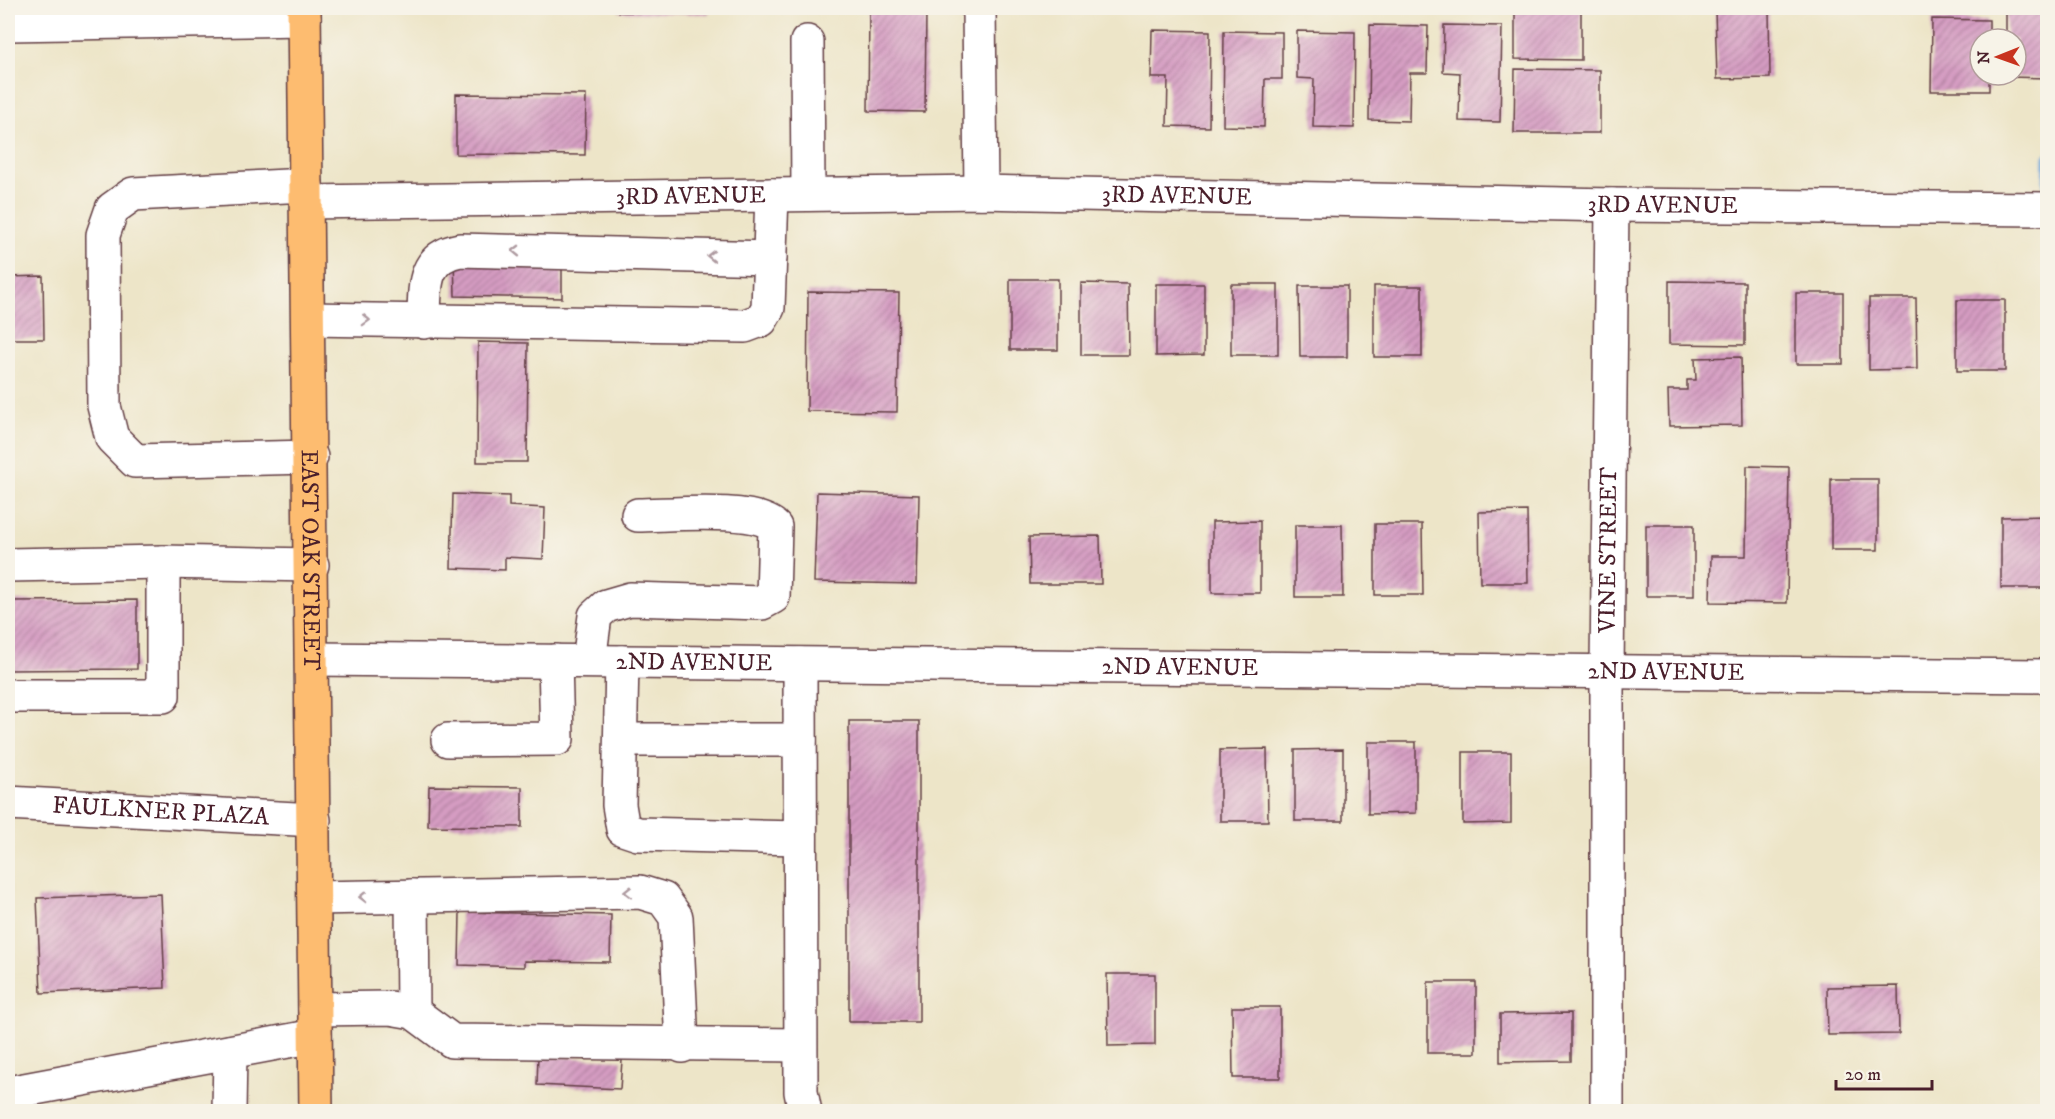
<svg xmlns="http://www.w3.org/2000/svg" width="2055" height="1119" font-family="'IM FELL DW Pica',serif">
  <defs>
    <pattern id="building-hatch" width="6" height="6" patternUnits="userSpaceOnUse" patternTransform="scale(1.5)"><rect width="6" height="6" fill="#d59cc2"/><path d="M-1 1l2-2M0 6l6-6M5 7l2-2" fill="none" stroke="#af7f9e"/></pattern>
  </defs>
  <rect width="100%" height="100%" fill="#f7f3e8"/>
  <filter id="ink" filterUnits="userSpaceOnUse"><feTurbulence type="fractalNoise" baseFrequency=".0167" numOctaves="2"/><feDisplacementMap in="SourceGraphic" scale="12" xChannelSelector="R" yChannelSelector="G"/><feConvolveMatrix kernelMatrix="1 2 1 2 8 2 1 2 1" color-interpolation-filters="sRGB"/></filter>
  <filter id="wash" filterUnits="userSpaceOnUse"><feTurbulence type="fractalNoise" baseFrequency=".008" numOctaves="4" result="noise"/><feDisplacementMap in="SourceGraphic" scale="24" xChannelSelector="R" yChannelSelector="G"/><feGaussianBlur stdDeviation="1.35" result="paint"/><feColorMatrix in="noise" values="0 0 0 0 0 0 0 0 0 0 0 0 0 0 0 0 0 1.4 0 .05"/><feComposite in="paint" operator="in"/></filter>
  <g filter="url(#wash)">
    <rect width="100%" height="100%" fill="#ede5c8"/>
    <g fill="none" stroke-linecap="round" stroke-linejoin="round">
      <!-- stream -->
      <path stroke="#69a4da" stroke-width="9" d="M2047,185L2048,157"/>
    </g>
    <g id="blocks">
      <!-- building -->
      <path fill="url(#building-hatch)" d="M619,8H709V14L619,12Z
        M1515,8H1581V60L1515,59Z
        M2006,8H2048V78L2007,77L2016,75V39H2006Z
        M1769,9L1770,78L1717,79L1715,10Z
        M869,10H926L925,112L868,111Z
        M1932,19L1989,20V39H1980V75H1989V91H1931Z
        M1370,25L1428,26L1427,73H1410L1409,121L1369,120Z
        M1444,25L1502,26L1500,122L1459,121L1460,73L1443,72Z
        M1152,30L1210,31L1209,127L1167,126L1168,78H1151Z
        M1224,31L1282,32V79H1265L1264,127L1223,126Z
        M1297,31L1355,32L1354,128L1313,127L1314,79L1297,78Z
        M1515,69L1600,70V133H1514Z
        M456,94L586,95L585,155L456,154Z
        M454,256L562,258V298L455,296Z
        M43,276L44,339H8V277Z
        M1010,279H1058V350H1010Z
        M1669,281L1745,282V345L1669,344Z
        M1081,283L1128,284L1129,355H1081Z
        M1156,284H1204V355L1156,356Z
        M1231,284H1278V355H1231Z
        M1299,286H1347V357H1300Z
        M1374,286H1422V357H1374Z
        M808,292L899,293L897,412L807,411Z
        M1796,293H1843V364H1796Z
        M1869,298H1916L1917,369L1869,370Z
        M1957,300H2005V371H1957Z
        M478,342L528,343L527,462H477Z
        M1741,357L1742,425L1669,426L1668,390H1687V380H1696L1695,358Z
        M1747,466L1789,467L1787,603L1710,602L1711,556H1746Z
        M1831,479H1878V550H1831Z
        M817,492L919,495L917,584L814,582Z
        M453,494L509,496V506L545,508L543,559L505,557V570L451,568Z
        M1527,511L1528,583H1480L1479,512Z
        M2048,516V588H2001V517Z
        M1260,521V593H1212V522Z
        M1375,524H1422L1423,595H1375Z
        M1295,525H1342L1343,597H1295Z
        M1646,525H1694V596H1646Z
        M1100,536L1101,584H1030L1029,537Z
        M137,600V669L8,670V601Z
        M849,721H919V1022H849Z
        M1368,742H1416V813L1368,814Z
        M1267,749L1268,821H1220V750Z
        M1343,749V821H1295V750Z
        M1463,752H1511V823L1463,824Z
        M429,786L522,787V827L428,826Z
        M161,894L165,988L41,993L37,898Z
        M460,912L611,915L610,962L524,961V967L459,965Z
        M1107,974H1155V1045L1108,1046Z
        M1428,982H1476V1053H1428Z
        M1898,986L1899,1034L1828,1035L1827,987Z
        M1232,1007H1280V1078H1233Z
        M1571,1013V1061L1500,1062V1014Z
        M538,1056L622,1060L620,1089L537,1085Z"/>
    </g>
  </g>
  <g filter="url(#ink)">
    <use href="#blocks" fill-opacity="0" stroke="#623d43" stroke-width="1.5"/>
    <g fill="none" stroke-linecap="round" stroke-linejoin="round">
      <!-- minor casing -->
      <g stroke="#623d43" stroke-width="36">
        <g id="minor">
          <path d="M979,8L981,192"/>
          <path d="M8,24L304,19"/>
          <path d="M807,42L808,194"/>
          <path d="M306,185L133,194L112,209L103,235L104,406L112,438L135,461L311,457"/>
          <path id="s1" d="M307,202L981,192L1612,205L2048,209"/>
          <path d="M308,319L745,326L761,320L768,308L772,195"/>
          <path d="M424,322C425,289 421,257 460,250L770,258"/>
          <path d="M8,565L163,562L312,565"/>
          <path id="s2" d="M313,659L2048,676"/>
          <path d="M589,661L595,616L606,606L630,599L762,603L773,597L775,527C756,506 668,515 638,515"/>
          <path d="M622,662L619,805L623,829L638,834L800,838"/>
          <path d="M800,664L801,1092L805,1112"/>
          <path d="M8,696H163V562"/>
          <path d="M448,740L557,739L555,661"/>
          <path d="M621,740H800"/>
          <path id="s3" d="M8,803L314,820"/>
          <path d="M412,896L413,1012"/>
          <path d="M315,898L640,892L663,899L676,917L682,1046"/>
          <path d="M315,1009L390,1008L413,1012L452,1041L800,1045"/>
          <path d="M8,1093L315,1036"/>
          <path d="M229,1112L230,1052"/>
          <path id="s4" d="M1607,1112V671L1612,205"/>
        </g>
      </g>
      <!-- highway casing -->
      <g stroke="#623d43" stroke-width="36">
        <g id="highway">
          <path id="s5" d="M304,8L316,1112"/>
        </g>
      </g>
      <!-- minor -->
      <use href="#minor" stroke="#fff" stroke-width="33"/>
      <!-- highway -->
      <use href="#highway" stroke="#fdbc70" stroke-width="33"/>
    </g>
    <!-- one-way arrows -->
    <defs><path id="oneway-chevron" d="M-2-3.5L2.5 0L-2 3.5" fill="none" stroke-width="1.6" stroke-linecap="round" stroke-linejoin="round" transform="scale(1.5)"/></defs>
    <g stroke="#ae9aa0">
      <use href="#oneway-chevron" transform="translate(516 251) rotate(-179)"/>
      <use href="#oneway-chevron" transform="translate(711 256) rotate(-179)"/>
      <use href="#oneway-chevron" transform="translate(366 320) rotate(2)"/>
      <use href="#oneway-chevron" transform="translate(628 892) rotate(179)"/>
      <use href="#oneway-chevron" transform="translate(363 897) rotate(179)"/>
    </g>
  </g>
  <g text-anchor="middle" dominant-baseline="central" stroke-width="5" stroke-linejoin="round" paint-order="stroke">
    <!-- street labels -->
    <g font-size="24" fill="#4a1f2b" stroke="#f7f3e8">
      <text stroke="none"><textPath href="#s1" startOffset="384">3RD AVENUE</textPath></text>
      <text stroke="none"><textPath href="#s1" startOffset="870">3RD AVENUE</textPath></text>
      <text stroke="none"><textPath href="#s1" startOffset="1356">3RD AVENUE</textPath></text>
      <text stroke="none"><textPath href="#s4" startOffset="562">VINE STREET</textPath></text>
      <text stroke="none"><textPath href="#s5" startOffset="552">EAST OAK STREET</textPath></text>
      <text stroke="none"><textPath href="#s2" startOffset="381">2ND AVENUE</textPath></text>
      <text stroke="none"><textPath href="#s2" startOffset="867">2ND AVENUE</textPath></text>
      <text stroke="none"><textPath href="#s2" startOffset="1353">2ND AVENUE</textPath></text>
      <text stroke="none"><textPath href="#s3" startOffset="153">FAULKNER PLAZA</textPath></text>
    </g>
  </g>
  <!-- margin -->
  <rect width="2055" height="1119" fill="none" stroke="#f7f3e8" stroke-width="30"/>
  <!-- north arrow -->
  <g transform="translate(1998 57) rotate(269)"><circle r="28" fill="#f7f3e8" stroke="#b29e9c" stroke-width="1.5"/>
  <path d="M0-4.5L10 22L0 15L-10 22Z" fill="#c8321e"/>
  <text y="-9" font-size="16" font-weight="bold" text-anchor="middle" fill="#4a1f2b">N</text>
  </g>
  <!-- scale -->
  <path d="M1836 1080v9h96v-9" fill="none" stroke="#4a1f2b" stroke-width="3"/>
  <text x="1845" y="1080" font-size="18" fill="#4a1f2b" stroke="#f7f3e8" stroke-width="4.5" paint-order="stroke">20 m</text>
</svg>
